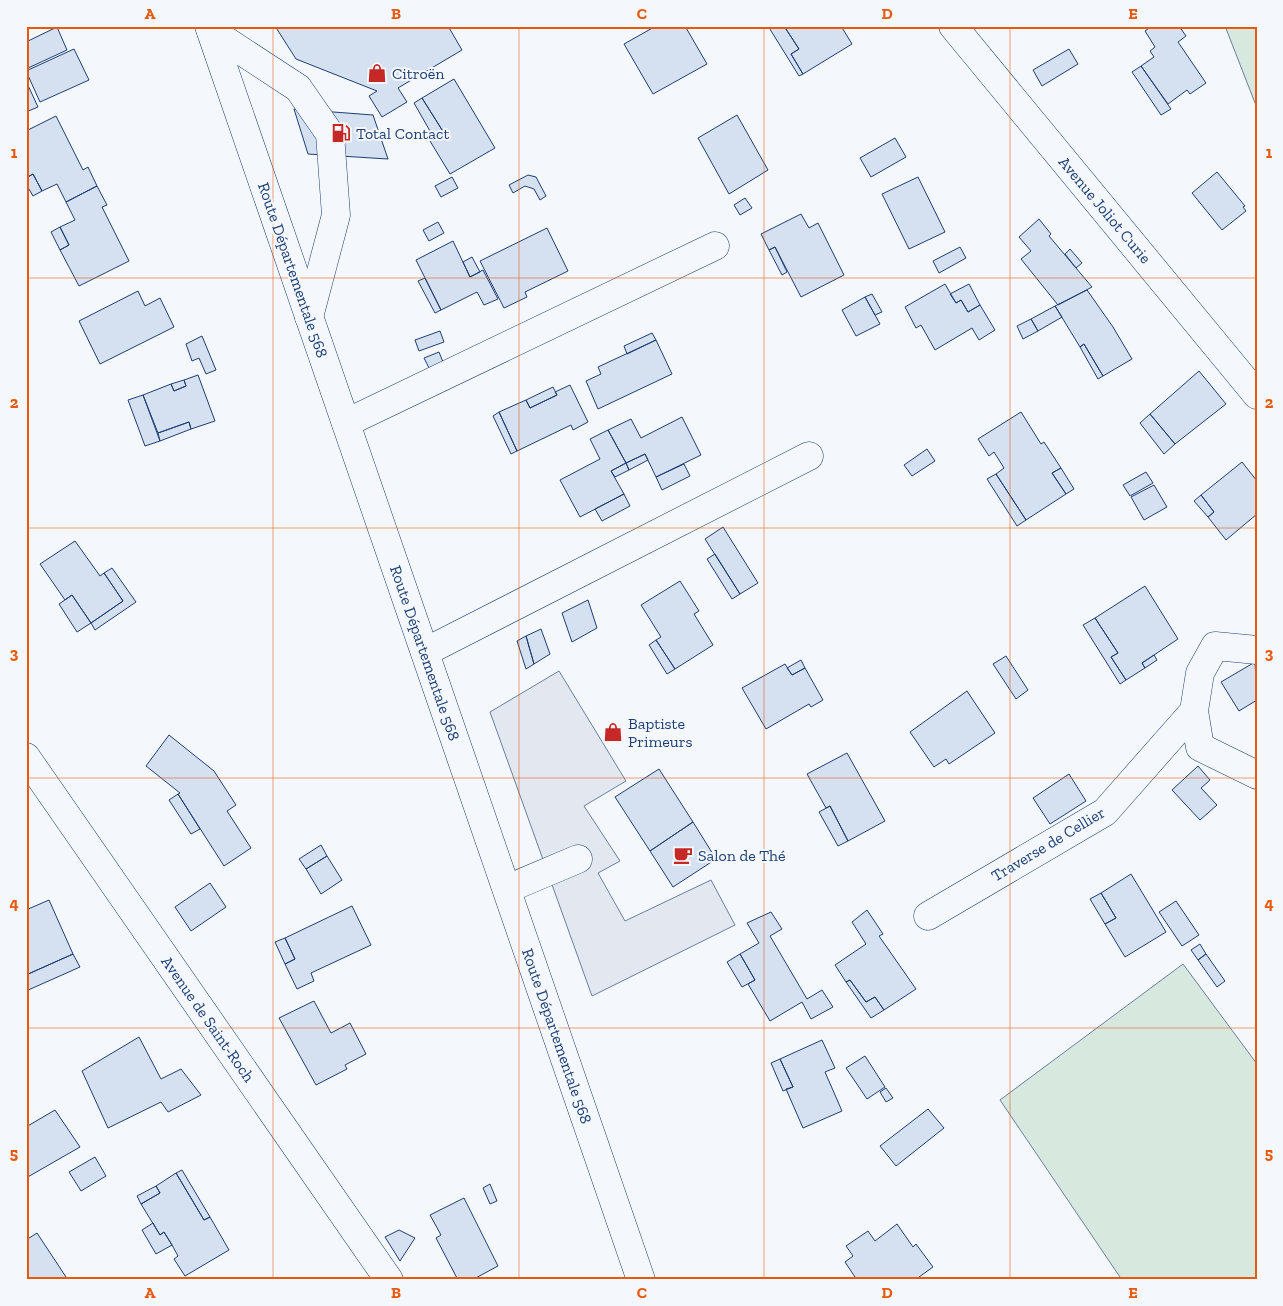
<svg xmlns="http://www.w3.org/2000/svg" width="1283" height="1306" font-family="'Zilla Slab',serif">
  <rect width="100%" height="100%" fill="#f4f7fb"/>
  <!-- green -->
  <path fill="#d7e8df" stroke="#687fa3" d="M1225,26H1257V108Z
    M1183,964L1257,1064V1280H1122L1000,1100Z"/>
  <!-- parking -->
  <path fill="#e3e8f0" stroke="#687fa3" d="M559,671L626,781L584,806L620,861L598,873L625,921L711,880L735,925L592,996L490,712Z"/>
  <!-- building -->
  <path fill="#d5e0f0" stroke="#1d3f73" d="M275,26H448L462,50L398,88L407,102L382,117L369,96L377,91L296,59Z
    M656,26H685L707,64L653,94L624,44Z
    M768,26H784L799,49L791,54L803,74L799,76Z
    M784,26H841L852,44L803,74L791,54L799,49Z
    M1152,26H1179L1186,36L1178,42L1206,83L1190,94L1187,90L1168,104L1141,66L1154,57L1150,51L1155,47L1145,31Z
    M57,27L67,50L26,69V42Z
    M74,49L89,80L40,102L26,71Z
    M1069,49L1078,64L1042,86L1033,70Z
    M1141,66L1171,109L1161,115L1132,72Z
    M454,79L495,148L450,174L430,141L444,133L422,98Z
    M26,81L38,107L26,112Z
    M422,98L444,133L434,138L414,103Z
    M294,109L373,115L388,159L308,154Z
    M737,115L768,170L729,194L698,138Z
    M56,116L83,170L88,167L97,186L66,202L57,184L42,191L33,174L26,178V131Z
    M895,138L906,157L871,177L860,158Z
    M1217,172L1245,206L1243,207L1246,211L1222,230L1192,193Z
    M33,174L42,191L33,196L26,184V178Z
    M528,175L536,177L546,196L540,200L534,189L525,186L513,193L509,185Z
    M452,177L458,188L441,197L435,186Z
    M918,177L945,232L909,249L882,194Z
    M97,186L107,205L102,207L129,261L79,286L60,250L69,245L60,227L75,220L66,202Z
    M745,198L752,208L740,215L734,205Z
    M801,214L809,228L818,223L844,275L801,297L775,247L769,250L761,234Z
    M1039,219L1051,234L1049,236L1092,287L1058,305L1021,259L1031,251L1019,237Z
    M438,222L444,233L429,241L423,230Z
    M60,227L69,245L60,250L51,232Z
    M547,228L568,271L525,292L527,297L504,308L480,261Z
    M453,241L470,277L483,270L498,299L484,305L477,292L441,310L416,260Z
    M775,247L787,272L782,275L769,250Z
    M960,247L966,258L939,273L933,261Z
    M1070,249L1082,263L1076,268L1065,254Z
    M472,257L480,272L470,277L463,262Z
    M425,278L441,310L435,313L418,281Z
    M945,284L956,303L961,300L968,312L980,305L995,330L979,340L972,328L935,350L921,325L916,328L905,307Z
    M969,284L980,305L968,312L961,300L956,303L950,294Z
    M1087,290L1113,327L1132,359L1103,376L1084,344L1080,347L1055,306Z
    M138,291L145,306L160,298L174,327L100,364L79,321Z
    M872,294L882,312L875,315L865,297Z
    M865,297L880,324L856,336L842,310Z
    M1055,306L1062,317L1038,331L1031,319Z
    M1031,319L1038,331L1023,339L1017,326Z
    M440,331L444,342L419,351L415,340Z
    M652,333L656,340L627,354L624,346Z
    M202,336L216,370L206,374L199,358L192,361L186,344Z
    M656,340L672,374L598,409L586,381L601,374L598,367Z
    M1084,344L1103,376L1098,379L1080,347Z
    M439,352L443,362L429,368L424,358Z
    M1199,371L1226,404L1175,444L1150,414Z
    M198,375L215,421L191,429L189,422L158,433L143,395L171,384L174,391L186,386L184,380Z
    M184,380L186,386L174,391L171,384Z
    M570,385L588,422L573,430L571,425L517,451L499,412L526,400L530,408L557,395L555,392Z
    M553,387L557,395L530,408L526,400Z
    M143,395L160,441L145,446L128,400Z
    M499,412L517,451L511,454L493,416Z
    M1021,412L1041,444L1044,442L1061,468L1052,473L1066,494L1026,520L996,474L1004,468L994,452L989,456L978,439Z
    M1150,414L1175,444L1164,454L1140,423Z
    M682,417L701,455L656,477L645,454L626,463L608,430L631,419L641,438Z
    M189,422L191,429L160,441L158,433Z
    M608,430L626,463L611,471L624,494L580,517L560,480L600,459L590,439Z
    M927,449L935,461L912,476L904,465Z
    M645,454L648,460L629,470L626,463Z
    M1242,462L1257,481V514L1226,540L1208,517L1214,512L1201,495Z
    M626,463L629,470L615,477L611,471Z
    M684,464L690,476L662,490L656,477Z
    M1061,468L1074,489L1066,494L1052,473Z
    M1146,472L1153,483L1130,496L1123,485Z
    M996,474L1026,520L1017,526L987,479Z
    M1154,485L1167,507L1144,520L1131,497Z
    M624,494L630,506L602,521L595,509Z
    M1201,495L1214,512L1208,517L1194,501Z
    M723,527L758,583L740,594L705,539Z
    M75,541L100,576L104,573L123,601L91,623L72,595L65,600L40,564Z
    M715,554L740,594L732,599L707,559Z
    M112,568L136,602L95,630L91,623L123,601L104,573Z
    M680,581L699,611L694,614L713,645L675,669L656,640L661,637L641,605Z
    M1145,586L1178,639L1142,663L1145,668L1126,680L1111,657L1118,653L1095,618Z
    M72,595L91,623L77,632L59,604Z
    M588,600L597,628L572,642L562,613Z
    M1095,618L1118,653L1111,657L1126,680L1120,684L1083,625Z
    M541,629L550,654L534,664L526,636Z
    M526,636L534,664L526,669L517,641Z
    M656,640L675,669L667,674L649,645Z
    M1154,655L1157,660L1145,668L1142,663Z
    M1006,656L1028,690L1016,699L993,664Z
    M801,660L805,668L792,675L787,668Z
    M1255,662L1257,700L1239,711L1221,682Z
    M785,664L792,675L805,668L823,700L811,707L809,704L766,729L742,688Z
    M967,691L995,733L949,764L946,759L934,767L910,732Z
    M169,735L214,771L236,805L227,811L251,848L224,866L178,794L180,793L146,766Z
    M847,753L885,821L848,841L830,806L826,808L807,774Z
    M1198,766L1210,780L1201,788L1217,805L1200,820L1172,790Z
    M659,769L693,822L650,851L615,797Z
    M1069,774L1086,801L1050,824L1033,798Z
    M178,794L200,829L191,834L169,800Z
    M830,806L848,841L838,846L819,812Z
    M693,822L716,859L673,887L650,851Z
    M321,845L327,856L306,869L299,859Z
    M327,856L342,880L321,894L306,869Z
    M1131,874L1166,932L1125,957L1105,924L1116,918L1101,893Z
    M210,883L226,907L191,931L175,907Z
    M1101,893L1116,918L1105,924L1090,899Z
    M49,900L73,954L26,975V910Z
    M1176,901L1199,935L1182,946L1159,912Z
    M352,906L371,945L311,973L314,981L297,989L285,964L295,959L285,938Z
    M867,910L883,934L879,936L916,989L884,1010L875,997L866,1002L850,980L846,982L835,965L866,944L852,922Z
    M771,912L782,929L770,936L807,999L822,990L833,1007L811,1019L802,1002L770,1021L748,984L755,980L740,954L759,943L747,923Z
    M285,938L295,959L285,964L275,942Z
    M1200,944L1206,954L1198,960L1191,950Z
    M73,954L80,967L26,991V975Z
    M740,954L755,980L742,987L727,962Z
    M1206,954L1225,981L1217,987L1198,960Z
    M850,980L866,1002L875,997L884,1010L871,1018L846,982Z
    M314,1001L331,1033L350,1023L366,1054L345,1065L347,1069L316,1085L279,1018Z
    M139,1037L161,1079L181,1069L201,1095L168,1112L161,1102L108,1128L82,1071Z
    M822,1040L835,1068L825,1072L842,1111L803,1128L786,1089L793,1087L780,1059Z
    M865,1056L885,1087L867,1099L846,1068Z
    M780,1059L793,1087L783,1091L771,1063Z
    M886,1088L893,1098L886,1102L880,1092Z
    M928,1109L944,1128L896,1166L880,1146Z
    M55,1110L80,1147L26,1178V1127Z
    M95,1157L106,1176L81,1191L69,1172Z
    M182,1170L210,1217L204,1220L176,1173Z
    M176,1173L204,1220L210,1217L229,1250L185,1276L174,1259L178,1256L172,1245L164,1232L160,1235L141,1204L160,1193L156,1186Z
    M490,1184L497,1201L490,1204L483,1188Z
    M156,1186L160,1193L141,1204L137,1196Z
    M464,1198L498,1266L472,1280H458L436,1238L441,1235L430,1215Z
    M153,1223L160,1235L164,1232L172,1245L156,1254L142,1230Z
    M897,1224L913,1247L916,1244L933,1267L915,1280H857L845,1262L853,1256L846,1246L868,1231L875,1241Z
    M399,1230L415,1238L400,1261L385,1237Z
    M37,1233L68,1280H26V1240Z"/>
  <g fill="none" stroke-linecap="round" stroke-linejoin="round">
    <!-- minor casing -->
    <g stroke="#1d3f73" stroke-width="29">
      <path id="minor" d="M953,26L1257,395
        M211,31L298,88L330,134L336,215L309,317
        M346,423L715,246
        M1257,650L1215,646L1200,673L1194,711L1200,747L1257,775
        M425,652L809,456
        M26,757L389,1280
        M507,889L578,859
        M928,916L1105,812L1194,711"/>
    </g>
    <!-- major casing -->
    <g stroke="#1d3f73" stroke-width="29">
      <path id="major" d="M209,26L641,1280"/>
    </g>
    <!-- minor -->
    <use href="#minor" stroke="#f4f7fb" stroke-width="28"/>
    <!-- major -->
    <use href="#major" stroke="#f4f7fb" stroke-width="28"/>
  </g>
  <!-- grid -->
  <path fill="none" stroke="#e8590c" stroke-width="1" stroke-opacity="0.55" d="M273,26V1280M519,26V1280M764,26V1280M1010,26V1280M26,278H1257M26,528H1257M26,778H1257M26,1028H1257"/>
  <!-- icons -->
  <defs>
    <g id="shop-bare" transform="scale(1.5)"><path d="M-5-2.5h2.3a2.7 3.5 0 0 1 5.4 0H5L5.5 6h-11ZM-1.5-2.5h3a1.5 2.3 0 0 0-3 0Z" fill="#c62828" stroke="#f4f7fb" stroke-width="2.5" paint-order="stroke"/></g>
    <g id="fuel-bare" transform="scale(1.5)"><path d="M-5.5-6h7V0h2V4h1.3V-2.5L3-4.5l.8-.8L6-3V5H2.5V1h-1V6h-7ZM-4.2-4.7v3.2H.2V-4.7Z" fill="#c62828" stroke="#f4f7fb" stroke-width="2.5" paint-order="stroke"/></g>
    <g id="cafe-bare" transform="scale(1.5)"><path d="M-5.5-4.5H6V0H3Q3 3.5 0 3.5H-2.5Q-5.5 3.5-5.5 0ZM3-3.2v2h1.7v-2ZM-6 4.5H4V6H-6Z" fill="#c62828" stroke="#f4f7fb" stroke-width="2.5" paint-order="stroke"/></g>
  </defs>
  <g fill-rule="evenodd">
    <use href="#shop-bare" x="377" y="73"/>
    <use href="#fuel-bare" x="341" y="133"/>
    <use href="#shop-bare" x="613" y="732"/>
    <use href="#cafe-bare" x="683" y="855"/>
  </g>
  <g text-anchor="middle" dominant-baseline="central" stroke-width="4" stroke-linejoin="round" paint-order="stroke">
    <!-- poi labels -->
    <g font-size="16" fill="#1d3f73" stroke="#f4f7fb" text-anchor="start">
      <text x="392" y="73">Citroën</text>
      <text x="356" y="133">Total Contact</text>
      <text x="628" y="723">Baptiste<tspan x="628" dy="18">Primeurs</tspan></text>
      <text x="698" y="855">Salon de Thé</text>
    </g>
    <!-- street labels -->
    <g font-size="16" fill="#1d3f73" stroke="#f4f7fb">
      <text transform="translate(1105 210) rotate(50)">Avenue Joliot Curie</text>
      <text transform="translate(293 270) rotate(71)">Route Départementale 568</text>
      <text transform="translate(425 653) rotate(71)">Route Départementale 568</text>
      <text transform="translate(1048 844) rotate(-31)">Traverse de Cellier</text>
      <text transform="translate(208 1019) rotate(55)">Avenue de Saint-Roch</text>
      <text transform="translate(557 1036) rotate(71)">Route Départementale 568</text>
    </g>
  </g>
  <!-- border -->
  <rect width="1283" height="1306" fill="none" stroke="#f4f7fb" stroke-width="55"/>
  <rect x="28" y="28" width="1228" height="1250" fill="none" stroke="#e8590c" stroke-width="2"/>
  <g font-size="16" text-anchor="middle" font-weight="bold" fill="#e8590c">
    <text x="150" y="19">A</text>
    <text x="396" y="19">B</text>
    <text x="642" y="19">C</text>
    <text x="887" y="19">D</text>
    <text x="1133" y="19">E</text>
    <text x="14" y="158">1</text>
    <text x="1269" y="158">1</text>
    <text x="14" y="408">2</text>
    <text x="1269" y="408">2</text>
    <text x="14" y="659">3</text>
    <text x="1269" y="659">3</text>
    <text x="14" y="909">4</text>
    <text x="1269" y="909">4</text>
    <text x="14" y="1159">5</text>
    <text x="1269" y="1159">5</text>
    <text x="150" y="1298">A</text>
    <text x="396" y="1298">B</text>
    <text x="642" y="1298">C</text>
    <text x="887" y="1298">D</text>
    <text x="1133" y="1298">E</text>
  </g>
</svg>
